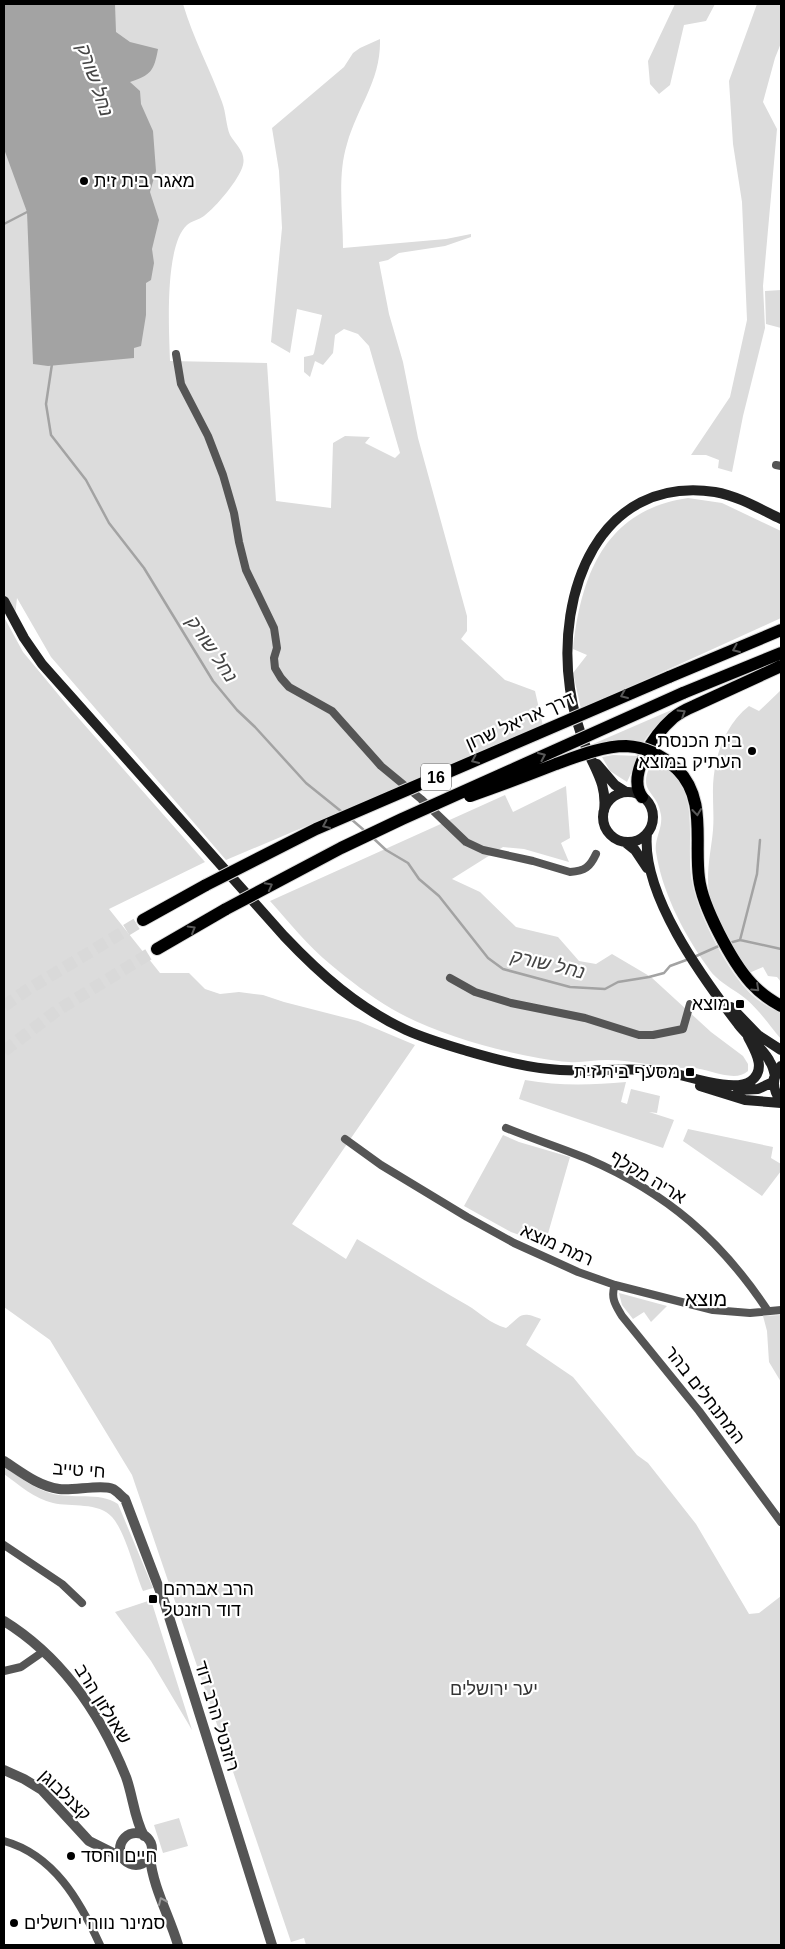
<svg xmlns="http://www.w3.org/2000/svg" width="785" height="1949" font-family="Helvetica,'Noto Sans Hebrew',sans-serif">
  <rect width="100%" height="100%" fill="#fff"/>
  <!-- green -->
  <path fill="#dcdcdc" d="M4,4H183C193,38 210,69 222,102C226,112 226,126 230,135C236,145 246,152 243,165C239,180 216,207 204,216C199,220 191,221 187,225C164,246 169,331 170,361L267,363L276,501L331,508L333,443L345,436L370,437L365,443L395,458L400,453L369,346L358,334L344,329L335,335L333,353L323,365L315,361L310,377L304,372V357L313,355L314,353L322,315L297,309L290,353L271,342L282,228L279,171L272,128L344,67L353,53L360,48L380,39C381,81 358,105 347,144C337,176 343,214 343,248L446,239L471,234V237L445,246L399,253L388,260L379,262L389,314L403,362L418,438L467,616V631L461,639L505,680L535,691L543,726L226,860L51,657L17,598L15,616L4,594Z
    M675,4H715L706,21L684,25L670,85L659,94L650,84L648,61Z
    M757,4H781V43L775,58L763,102L777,129L763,286L765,328L743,416L732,472L718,468L719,460L706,455H691L730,397L747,320L742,202L733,144L729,81Z
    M781,290V328L766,324L765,291Z
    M688,498L722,503L781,531V618L581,709L573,673L587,655L573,649C581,575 605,510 688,498Z
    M4,617L23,652L67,705L205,862L109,909L160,973H189L205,989L220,994L239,992L263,995L284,1002L358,1021L415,1045L292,1224L346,1259L357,1239C394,1261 430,1284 467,1305C482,1314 489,1323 506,1328C521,1316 520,1310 541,1319L526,1345L573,1377L637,1455L648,1463L696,1524L749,1614L759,1613L781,1596V1945H306L304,1938L291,1942L132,1475L50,1340L4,1307Z
    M781,690V982L777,977L768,976L763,967L749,973C735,951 719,928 711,902C704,878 711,853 713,830C714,818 713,807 713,795C712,763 723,726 749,706L759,711Z
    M683,705C666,716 653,727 642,744L625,740L593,744Z
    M613,755L639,756L627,782L610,771L602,757Z
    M653,760C667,766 682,781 686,796C693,818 688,851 691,875C695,909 724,965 747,990C756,1000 769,1008 781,1013V1039C770,1026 759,1010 746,999C737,991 725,986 716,977C711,973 708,967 704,962C682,930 662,891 656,852C654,839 663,828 661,815C657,788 635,794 653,760Z
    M566,786L570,838L561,843L569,862L524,849L503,847L452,879L480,892L516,927L558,937L579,961L596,964L612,954L651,977L711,1032L743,1056L748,1064V1071C734,1084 707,1067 690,1068C662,1069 635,1060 607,1060C594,1060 582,1063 569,1062C516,1057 438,1036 392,1009C370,996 349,980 330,964C308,946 289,922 270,901L505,795L513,812Z
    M525,1080C559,1086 591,1085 626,1082L621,1102L627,1104L631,1089L660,1096L657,1113L649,1112L674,1120L663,1148L519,1099Z
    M688,1129L773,1147L771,1158L781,1164V1171L762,1196L683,1141Z
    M503,1135L519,1142L570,1157L545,1244L511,1232L464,1206Z
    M619,1293L667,1306L651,1322L644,1312L633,1319L622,1305Z
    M781,1315V1382L769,1362L767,1331L763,1316Z
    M4,1466C18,1476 33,1488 50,1493C73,1500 98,1491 118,1504L153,1588L143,1591C135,1572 125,1531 112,1517C99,1502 71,1507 53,1503C35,1499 19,1485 4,1474Z
    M151,1600L192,1730L151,1661L115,1612Z
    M179,1818L188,1846L163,1853L154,1825Z"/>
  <!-- water -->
  <path fill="#a3a3a3" d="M4,4H115L116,32L130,42L158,49C154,71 151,75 130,82L140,91L141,104L153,131L156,171L150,192L159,220L152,249L154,263L151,280L146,283V315L141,346L134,348V358L48,366L33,364L27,212L4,149Z"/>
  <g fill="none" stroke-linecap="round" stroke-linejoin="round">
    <!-- stream -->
    <path stroke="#a3a3a3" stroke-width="2.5" d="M4,224L29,211
      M52,364L46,404L51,435L86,480L109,523L144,568L213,681L237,710L255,727L306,783L342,812
      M351,819L365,831
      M373,838L386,850L408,863L419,879L439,896L488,958L503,969L570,987L605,989L618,982L649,977L664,973L670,966L689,959
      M740,940L757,874L760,840
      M729,943L740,940L781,949
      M694,957L721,945"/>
    <!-- trunk-tunnel -->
    <path stroke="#d9d9d9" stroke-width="12" stroke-dasharray="12 6" stroke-linecap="butt" d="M4,1006L27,990L143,920
      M4,1051L58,1010L157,949"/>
    <!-- trunk casing -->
    <g stroke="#dbdbdb" stroke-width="14">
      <path id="trunk" d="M669,677L781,630
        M683,693L781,653
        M677,769C707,799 694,841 699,878C702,906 732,962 751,983C760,993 770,1000 781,1006
        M642,797C626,774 656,733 673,718C679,713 687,709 694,706L781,666
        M143,920L206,885
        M157,949L226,909"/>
    </g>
    <!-- minor -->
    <path stroke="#555" stroke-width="8" d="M176,354L181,384L208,436L223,475L234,513L239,542L246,570L274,628L277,648L274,658L275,668L281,678L289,687L332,711L381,766L421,799L466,842L483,850L533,861L570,872C585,871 590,867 596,854
      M776,465L781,466
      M450,978L475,992L511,1003L585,1018L639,1035H653L683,1029L690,1004
      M506,1128C533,1139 561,1148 588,1159C667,1193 721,1240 768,1311
      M345,1139L381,1165L467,1217L514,1243L578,1272L615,1285L713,1310L750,1313L781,1310
      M615,1285C610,1298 616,1306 622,1316L699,1411L781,1522
      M4,1545L62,1584L82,1603
      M4,1671L21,1667L44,1651
      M4,1841C54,1855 80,1901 100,1945"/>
    <!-- tertiary -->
    <path stroke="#555" stroke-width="10" d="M4,1461C21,1472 38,1486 59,1489C73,1491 102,1484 113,1489C117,1491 121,1496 125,1499L165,1604L272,1945
      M4,1621C62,1657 101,1715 126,1777C133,1796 134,1818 144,1836
      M4,1770L24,1779L42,1790L89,1841L121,1857
      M120 1849a16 16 0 1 1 32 0a16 16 0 1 1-32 0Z
      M150,1857C153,1888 169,1915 178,1945"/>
    <!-- secondary -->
    <path stroke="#222" stroke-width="10" d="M4,601L24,638L42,664L284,936C320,974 358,1008 406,1030C426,1039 447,1045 467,1051C498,1060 528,1068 560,1070C594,1072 628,1067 662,1071C684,1074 733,1094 751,1081C767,1069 755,1051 748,1037
      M597,764L615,785L626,792
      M603 817a25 25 0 1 1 50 0a25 25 0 1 1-50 0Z
      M604,811C607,786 597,773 587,750C579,731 573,710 570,689C556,594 598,475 715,492C738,496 760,509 781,519
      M647,833C641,894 702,977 738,1024C746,1035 766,1051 770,1062C773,1066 774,1072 775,1076
      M625,842L635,850L647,868
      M731,1007L758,1035L781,1050
      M781,1066C772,1077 772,1090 781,1101
      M700,1086L745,1100L781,1103
      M738,1090L758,1089L773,1082L774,1078"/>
    <!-- trunk -->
    <use href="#trunk" stroke="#000" stroke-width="12"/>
    <!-- trunk-bridge casing -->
    <g stroke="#dbdbdb" stroke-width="14" stroke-linecap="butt">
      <path id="trunk-bridge" d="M470,796C499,786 528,775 556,764C578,756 603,746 626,746C646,747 663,756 677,769
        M206,885L316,829L669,677
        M226,909L341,848L402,819L683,693"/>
    </g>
    <!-- trunk-bridge -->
    <use href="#trunk-bridge" stroke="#000" stroke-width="12"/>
  </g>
  <!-- one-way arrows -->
  <defs><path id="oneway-chevron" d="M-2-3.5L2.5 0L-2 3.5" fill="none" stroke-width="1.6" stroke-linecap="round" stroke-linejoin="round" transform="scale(1.25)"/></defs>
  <g stroke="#595959">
    <use href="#oneway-chevron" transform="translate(736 649) rotate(157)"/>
    <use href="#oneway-chevron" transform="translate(624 695) rotate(157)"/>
    <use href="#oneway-chevron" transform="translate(682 713) rotate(-32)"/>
    <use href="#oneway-chevron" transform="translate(542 756) rotate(-24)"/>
    <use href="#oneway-chevron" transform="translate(475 760) rotate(156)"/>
    <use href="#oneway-chevron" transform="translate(697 812) rotate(84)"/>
    <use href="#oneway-chevron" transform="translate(326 825) rotate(156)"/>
    <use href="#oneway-chevron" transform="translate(269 886) rotate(-28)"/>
    <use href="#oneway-chevron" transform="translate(192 929) rotate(-30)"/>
    <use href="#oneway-chevron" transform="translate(756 988) rotate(43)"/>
  </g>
  <use stroke="#999" href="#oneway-chevron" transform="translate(162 1901) rotate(-114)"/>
  <!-- markers -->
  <g fill="#000" stroke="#fff" stroke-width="2">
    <circle cx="84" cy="181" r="5"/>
    <circle cx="752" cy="751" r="5"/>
    <rect x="735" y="999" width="10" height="10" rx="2.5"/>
    <rect x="685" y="1067" width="10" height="10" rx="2.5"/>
    <rect x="148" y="1594" width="10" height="10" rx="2.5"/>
    <circle cx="71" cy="1856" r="5"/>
    <circle cx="14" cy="1923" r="5"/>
  </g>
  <g text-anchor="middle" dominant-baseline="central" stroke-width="4.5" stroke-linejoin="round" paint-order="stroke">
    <!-- shield labels -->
    <rect fill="#fff" stroke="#4c4c4c" stroke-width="1" x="421" y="763.5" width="30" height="27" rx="4"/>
    <g font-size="16" font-weight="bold" fill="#000">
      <text x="436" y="777">16</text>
    </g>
    <!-- poi labels -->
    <g font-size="18" fill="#000" stroke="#fff" text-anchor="start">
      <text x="94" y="181">מאגר בית זית</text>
      <text x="742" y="741" text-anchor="end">בית הכנסת<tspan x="742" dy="21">העתיק במוצא</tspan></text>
      <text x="730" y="1004" text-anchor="end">מוצא</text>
      <text x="680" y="1072" text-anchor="end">מסעף בית זית</text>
      <text x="163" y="1589">הרב אברהם<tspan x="163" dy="21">דוד רוזנטל</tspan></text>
      <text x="81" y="1856">חיים וחסד</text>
      <text x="24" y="1923">סמינר נווה ירושלים</text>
    </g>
    <!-- street labels -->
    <g font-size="18" fill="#000" stroke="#fff">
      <text transform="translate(520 721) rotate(-24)">דרך אריאל שרון</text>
      <text transform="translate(648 1177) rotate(31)">אריה מקלף</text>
      <text transform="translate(557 1245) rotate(24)">רמת מוצא</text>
      <text transform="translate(705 1395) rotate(52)">המתנחלים בהר</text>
      <text transform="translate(79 1470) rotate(4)">חי טייב</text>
      <text transform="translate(103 1704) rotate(58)">שאולזון הרב</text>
      <text transform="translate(217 1716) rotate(73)">רוזנטל הרב דוד</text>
      <text transform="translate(65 1795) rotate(44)">קצנלבוגן</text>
    </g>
    <!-- park labels -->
    <g font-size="18" fill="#333" stroke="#fff">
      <text x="494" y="1689">יער ירושלים</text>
    </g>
    <!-- water labels -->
    <g font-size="19" font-style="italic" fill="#444" stroke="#fff">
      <text transform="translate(95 80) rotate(71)">נחל שורק</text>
      <text transform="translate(212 649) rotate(56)">נחל שורק</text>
      <text transform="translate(548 964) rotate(13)">נחל שורק</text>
    </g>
    <!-- quarter labels -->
    <g font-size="20" fill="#000" stroke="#fff">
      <text x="706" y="1299">מוצא</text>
    </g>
  </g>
  <!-- border -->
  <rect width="785" height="1949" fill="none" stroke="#000000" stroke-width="10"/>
</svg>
